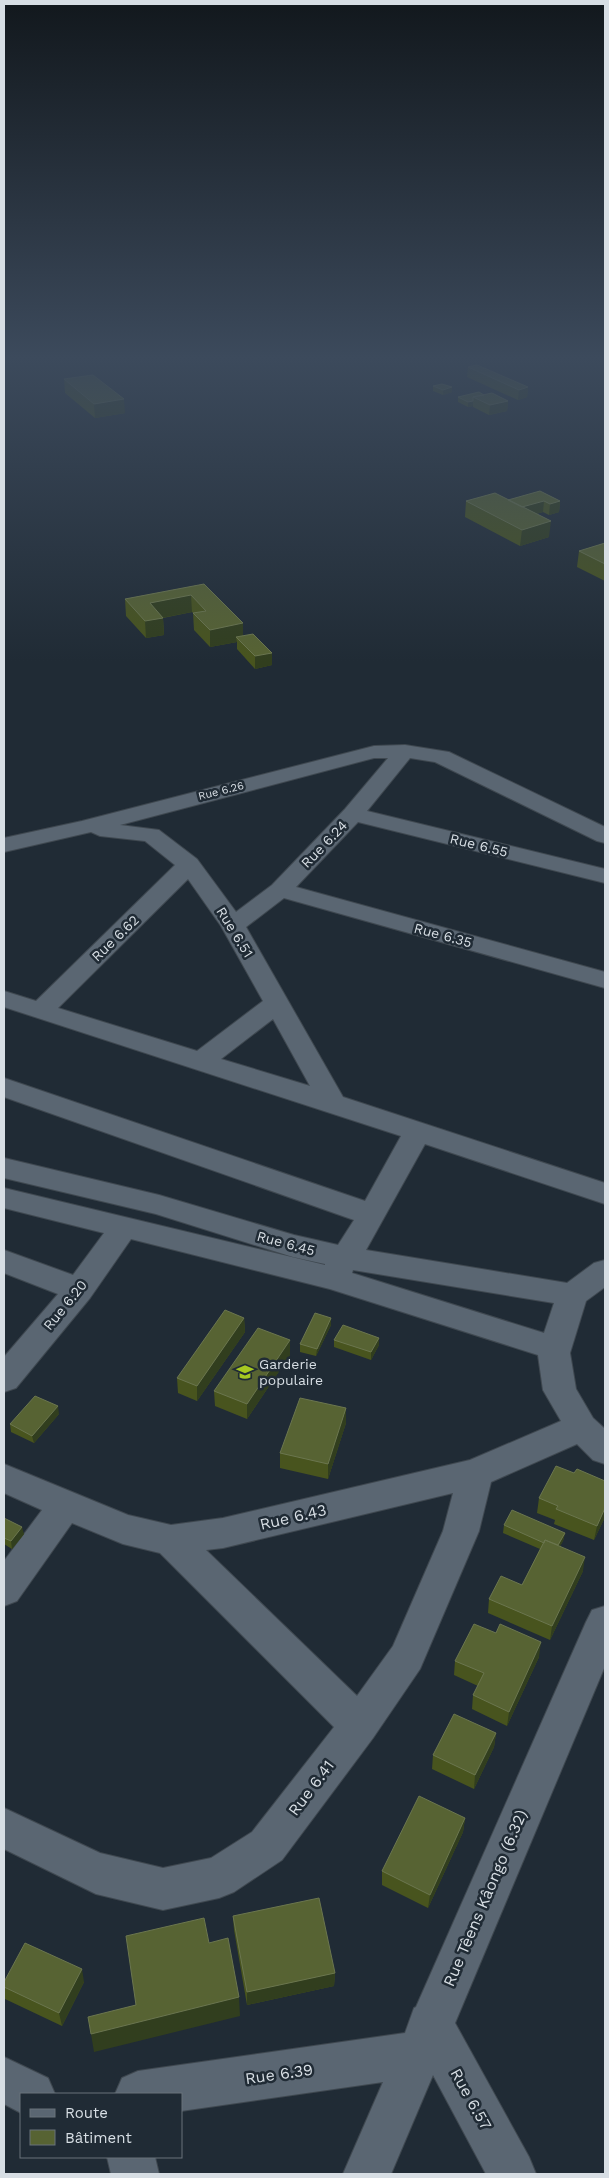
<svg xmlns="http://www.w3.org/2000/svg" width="609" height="2178" font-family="'Work Sans',sans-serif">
  <rect width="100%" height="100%" fill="#202b35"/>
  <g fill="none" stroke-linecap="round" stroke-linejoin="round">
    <!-- minor casing -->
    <g stroke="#3f4850" stroke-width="2">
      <path id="minor" d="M405,745L449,752L605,827V843L597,841L435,762L410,758L367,811L605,869V883L358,822L296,887L605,972V988L284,898L246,927L343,1097L605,1183V1204L425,1144L366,1250L567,1283L594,1263L605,1260V1287L586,1301L570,1353L576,1389L593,1418L605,1429V1464L593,1460L577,1444L491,1482L479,1531L420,1669L373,1738L282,1860L234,1892L219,1898L163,1910L96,1894L4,1849V1808L100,1853L163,1868L211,1858L252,1832L334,1727L160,1553L123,1544L72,1523L17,1601L4,1606V1561L42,1510L4,1493V1464L128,1515L171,1525L223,1518L470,1460L561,1421L543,1390L538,1355L330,1289L131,1239L90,1298L16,1388L4,1392V1357L58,1294L4,1273V1250L73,1275L104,1233L4,1208V1188L325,1265V1264L293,1257L156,1214L4,1178V1158L159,1195L294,1235L338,1245L354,1220L4,1097V1078L365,1201L401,1136L4,1007V991L36,1001L175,865L145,841L100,836L91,832L4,852V838L82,821L374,746ZM374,758H388L345,809L272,885L236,912L197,859L159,830L120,825ZM188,879L221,926L263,1001L197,1051L58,1008ZM273,1019L310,1086L221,1059ZM353,1270L554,1303L544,1333L352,1273ZM453,1493L443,1531L393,1646L357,1696L206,1550L223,1548Z
        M605,1606V1666L455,2023L529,2157L536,2174H486L433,2075L391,2174H343L383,2082L181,2111V2094H115L122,2078L138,2071L405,2033L414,2008L416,2007L586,1622L592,1610Z
        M4,2057L48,2078L55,2094H21V2113L4,2104Z
        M107,2157H155L159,2174H111Z"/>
    </g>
    <!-- minor -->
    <use href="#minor" fill="#5a6672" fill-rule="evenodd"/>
  </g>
  <!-- wall -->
  <path fill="#48541e" d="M468,367L528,387L527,397L518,400L467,377Z
    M64,379L125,413L95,418L65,393Z
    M433,386L452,392L443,395L433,391Z
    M484,395L508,401L507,411L489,415L473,407V406L468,407L458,402V397Z
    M508,500L560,501L559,512L549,515L543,512L536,514L549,537L520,546L465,517L466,501Z
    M605,543V581L577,567L579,551Z
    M204,584L243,636L272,665L255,669L237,649V642L210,647L194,630L193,613L192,612L163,618L164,635L146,638L126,616L125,599Z
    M244,1318L245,1332L197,1401L178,1393L177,1378Z
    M331,1318V1325L316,1356L300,1352V1344Z
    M379,1338V1345L371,1360L334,1347V1340Z
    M290,1355L247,1419L215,1406L214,1391Z
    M346,1408V1423L328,1479L280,1468V1453Z
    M59,1414L34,1443L11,1432L10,1424Z
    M574,1473L605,1481V1517L594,1540L554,1524L555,1520L537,1513L539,1498Z
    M4,1518L24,1534L12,1549L4,1544Z
    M504,1525L565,1533L563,1541L560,1546L583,1571L550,1640L488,1613L489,1599L522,1585L540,1549L503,1533Z
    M539,1657L507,1726L472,1709L473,1695L478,1686L454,1675L455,1661Z
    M496,1733L494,1747L474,1789L432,1769L433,1755Z
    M465,1818L463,1832L428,1908L382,1885V1871Z
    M233,1916L335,1973L334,1986L247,2005L234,1930Z
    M4,1982H84L62,2026L5,1999L4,1996Z"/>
  <!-- shaded-wall -->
  <path fill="#313e1e" d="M399,357H412L399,359Z
    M452,387V392L443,395V390Z
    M528,387L527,397L518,400L519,390Z
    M124,399L125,413L95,418L94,404Z
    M473,401V406L468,407V402Z
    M508,401L507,411L489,415L490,405Z
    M544,501L543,512L517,519L518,508Z
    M560,501L559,512L549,515L550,504Z
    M551,521L549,537L520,546L522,530Z
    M191,595L192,612L151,620L150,603Z
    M163,618L164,635L146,638L145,621Z
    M243,623V640L236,637L237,642L210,647V630Z
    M272,653V665L255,669V656Z
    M244,1318L245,1332L197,1401V1386Z
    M331,1318V1325L316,1356L317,1349Z
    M379,1338V1345L371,1360V1352Z
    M290,1340V1355L247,1419V1404Z
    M58,1406L59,1414L34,1443L32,1436Z
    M346,1408V1423L328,1479V1464Z
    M605,1508V1517L594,1540L597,1526Z
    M22,1527L24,1534L12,1549L11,1541Z
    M565,1533L563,1541L555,1556L557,1549Z
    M585,1557L583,1571L550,1640L552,1626Z
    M541,1642L539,1657L507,1726L509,1712Z
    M496,1733L494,1747L474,1789L475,1775Z
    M465,1818L463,1832L428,1908L430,1895Z
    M82,1969L84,1982L62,2026L59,2013Z
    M335,1973L334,1986L247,2005V1992Z
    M239,1997L240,2016L94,2052L91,2034Z"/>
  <!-- building -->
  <path fill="#576333" stroke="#6b764f" d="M477,365L528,387L519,390L468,367Z
    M93,375L124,399L94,404L64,379Z
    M442,384L452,387L443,390L433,386Z
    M479,392L484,395L473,397V401L468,402L458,397Z
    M492,393L508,401L490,405L473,397Z
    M540,491L560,501L550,504L544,501L522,507L508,500Z
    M495,493L551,521L522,530L466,501Z
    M605,543V564L579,551Z
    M204,584L243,623L210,630L193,613L206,611L191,595L150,603L163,618L145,621L125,599Z
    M253,634L272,653L255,656L236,637Z
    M225,1310L244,1318L197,1386L177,1378Z
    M315,1313L331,1318L317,1349L300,1344Z
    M343,1325L379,1338L371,1352L334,1340Z
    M258,1328L290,1340L247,1404L214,1391Z
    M35,1396L58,1406L32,1436L10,1424Z
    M300,1398L346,1408L328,1464L280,1453Z
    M556,1466L574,1473L577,1469L605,1481V1508L597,1526L556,1509L558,1506L539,1498Z
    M512,1510L565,1533L558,1545L545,1540L544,1543L504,1525Z
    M4,1518L22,1527L11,1541L4,1538Z
    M545,1540L585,1557L552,1626L489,1599L501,1576L522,1585Z
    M474,1624L496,1633L500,1624L541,1642L509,1712L473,1695L484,1673L455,1661Z
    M454,1714L496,1733L475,1775L433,1755Z
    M419,1796L465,1818L430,1895L382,1871Z
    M319,1898L335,1973L247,1992L233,1916Z
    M204,1918L209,1943L228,1938L239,1997L91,2034L88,2017L136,2005L126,1936Z
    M25,1943L82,1969L59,2013L4,1987V1982Z"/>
  <!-- sky -->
  <linearGradient id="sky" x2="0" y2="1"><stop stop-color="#12181d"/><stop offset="0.54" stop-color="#3c4a5c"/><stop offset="1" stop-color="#3c4a5c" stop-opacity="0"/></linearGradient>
  <rect width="609" height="662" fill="url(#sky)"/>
  <!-- icons -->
  <defs>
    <g id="school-bare" transform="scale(1.35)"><path d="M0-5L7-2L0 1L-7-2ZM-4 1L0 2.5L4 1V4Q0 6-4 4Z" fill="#a6c821" stroke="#202b35" stroke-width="2.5" paint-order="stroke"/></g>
  </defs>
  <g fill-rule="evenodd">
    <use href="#school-bare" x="245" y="1372"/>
  </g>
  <g text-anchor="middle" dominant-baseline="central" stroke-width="5" stroke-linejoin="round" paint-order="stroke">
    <!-- far-street labels -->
    <g font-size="11" fill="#d7dee4" stroke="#202b35">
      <text transform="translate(221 791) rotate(-14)">Rue 6.26</text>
    </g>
    <!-- street labels -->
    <g font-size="14" fill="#d7dee4" stroke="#202b35">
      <text transform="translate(324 844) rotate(-46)">Rue 6.24</text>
      <text transform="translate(479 845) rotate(14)">Rue 6.55</text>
      <text transform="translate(235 932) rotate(58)">Rue 6.51</text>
      <text transform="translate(443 935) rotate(15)">Rue 6.35</text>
      <text transform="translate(115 938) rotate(-44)">Rue 6.62</text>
      <text transform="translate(286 1243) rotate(15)">Rue 6.45</text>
      <text transform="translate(65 1305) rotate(-51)">Rue 6.20</text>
    </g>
    <!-- poi labels -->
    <g font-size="14" fill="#d7dee4" stroke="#202b35" text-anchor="start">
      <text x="259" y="1364">Garderie<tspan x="259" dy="16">populaire</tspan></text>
    </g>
    <!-- near-street labels -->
    <g font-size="16" fill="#d7dee4" stroke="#202b35">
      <text transform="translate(293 1517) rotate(-13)">Rue 6.43</text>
      <text transform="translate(311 1788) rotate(-53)">Rue 6.41</text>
      <text transform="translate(485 1898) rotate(-67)">Rue Têens Kâongo (6.32)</text>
      <text transform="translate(279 2074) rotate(-8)">Rue 6.39</text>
      <text transform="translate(471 2099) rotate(61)">Rue 6.57</text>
    </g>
  </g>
  <!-- border -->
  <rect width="609" height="2178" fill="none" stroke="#d7dee4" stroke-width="10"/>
  <!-- legend -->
  <rect x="20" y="2093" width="162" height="65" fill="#202b35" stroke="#69737b"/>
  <rect x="30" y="2109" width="25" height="8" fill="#5a6672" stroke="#69737b"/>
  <text x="65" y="2118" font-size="15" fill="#d7dee4">Route</text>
  <rect x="30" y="2130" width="25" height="15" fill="#576333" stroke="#69737b"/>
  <text x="65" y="2143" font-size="15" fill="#d7dee4">Bâtiment</text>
</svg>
